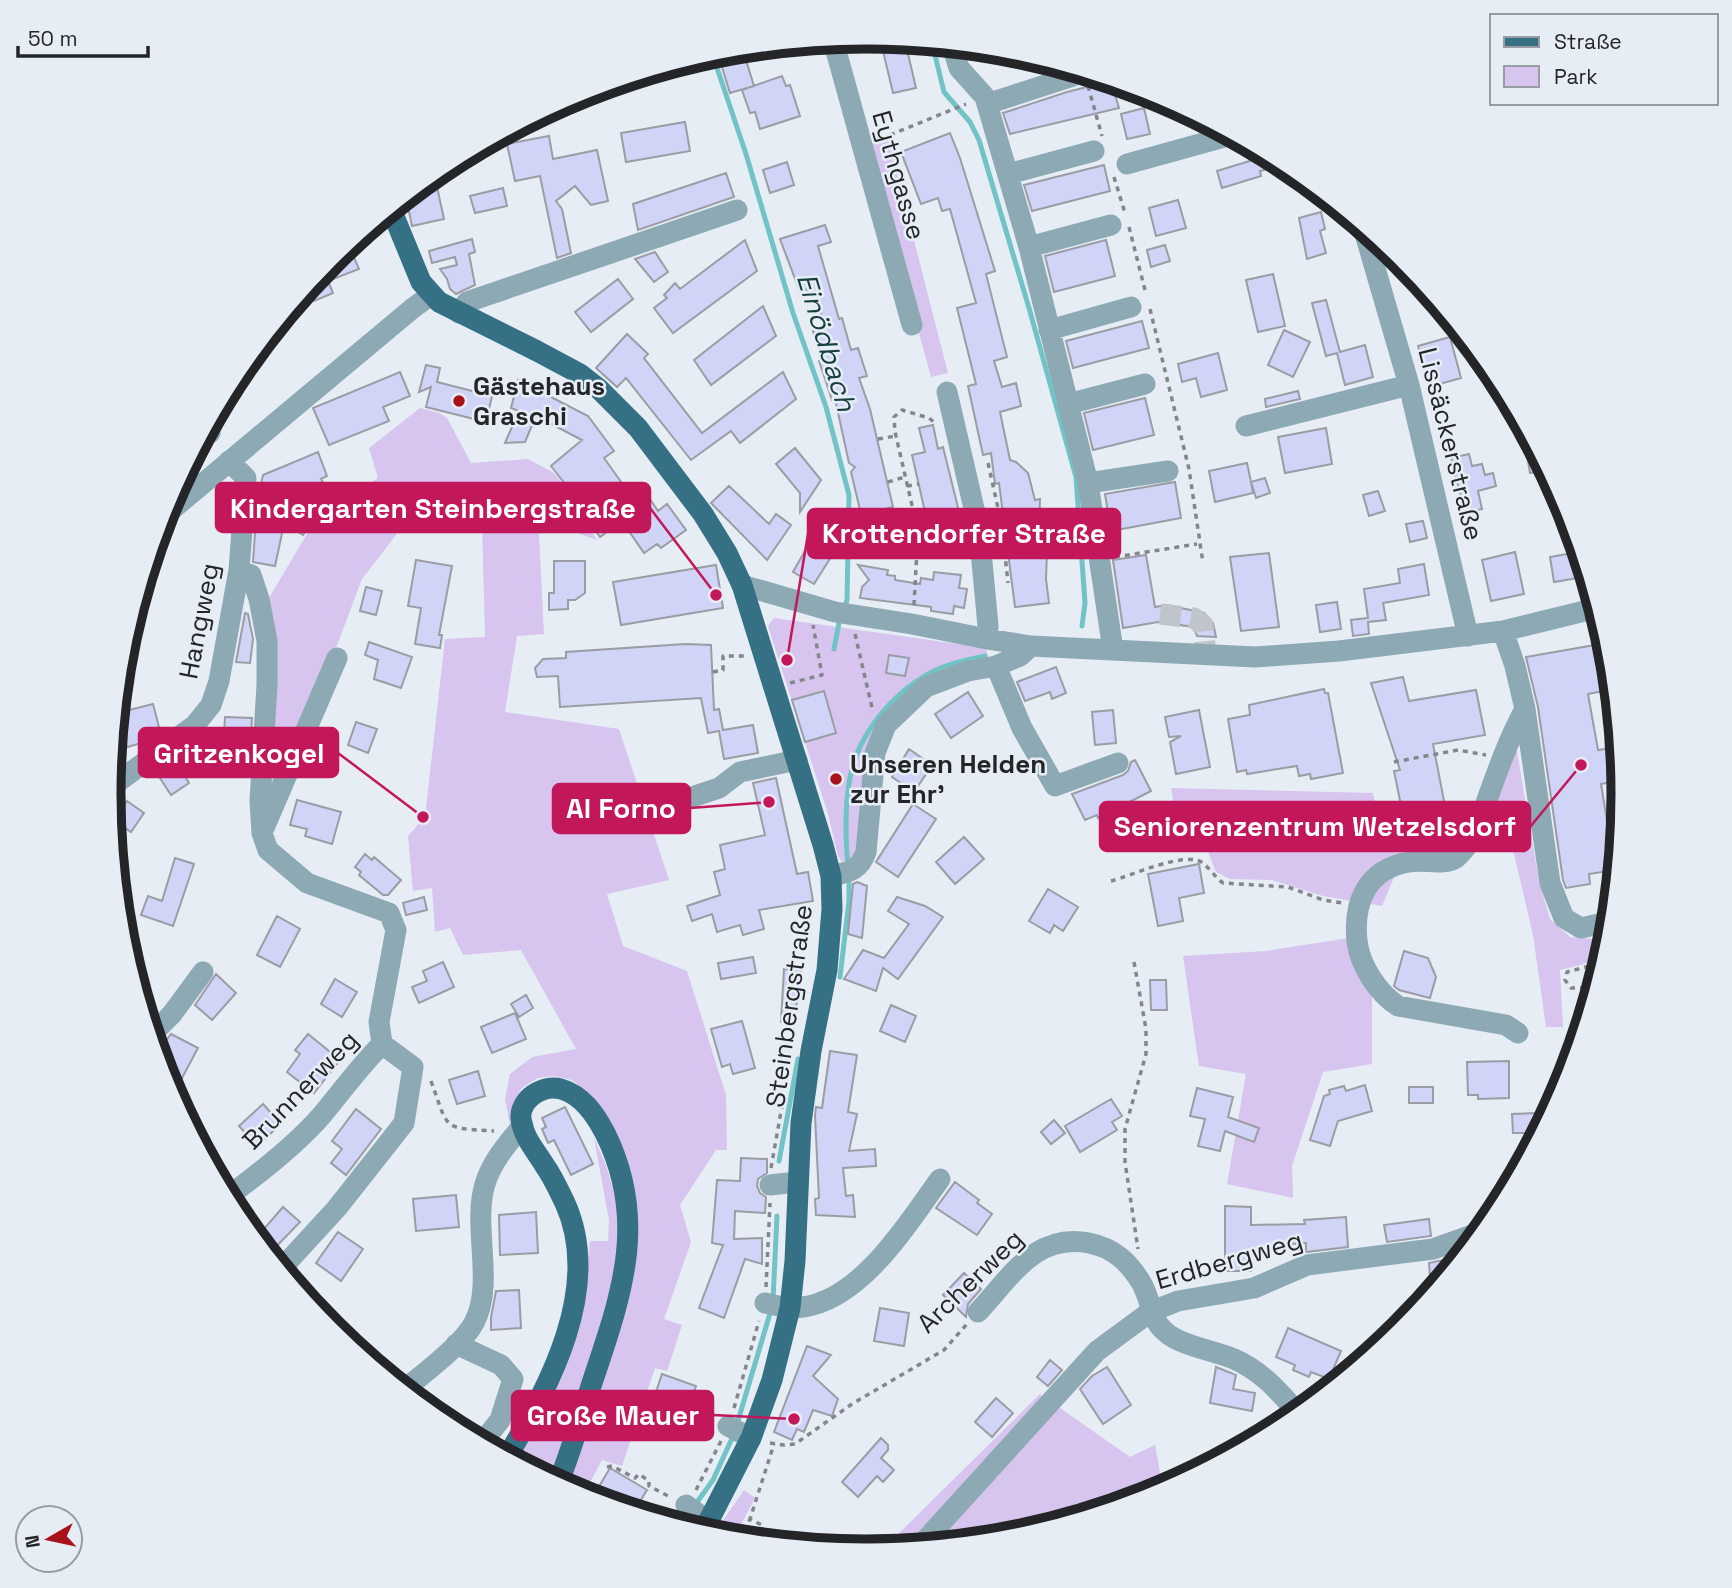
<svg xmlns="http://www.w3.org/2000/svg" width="1732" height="1588" font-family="'Space Grotesk',sans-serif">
  <rect width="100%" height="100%" fill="#e6edf4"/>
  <!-- green -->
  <path fill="#d7c4ef" d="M888,139L948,373L931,377L868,146Z
    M420,408L439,413L447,418L471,463L528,459L554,473L567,489L571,503L597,540L563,528L539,534L544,634L517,636L505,712L619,729L669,880L607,894L623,946L687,971L726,1095L727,1150H716L680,1205L691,1242L664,1319L682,1325L667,1371L655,1368L622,1466L602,1460L583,1496L563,1487L637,1229L591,1095L572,1080L554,1076L538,1078L522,1088L513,1103L510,1125L505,1099L510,1074L532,1057L576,1049L521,950L463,955L450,928L435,932L432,888L413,891L408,836L425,817L445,639L485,637L482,522L467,499L445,482L436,498L423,500L362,579L308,722L266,814V603L317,517L378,478L369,448Z
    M774,618L986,648L989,661L900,700L855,855L842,862L838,856L828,814L768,626Z
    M1511,715L1539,882L1550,919L1570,937L1595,939L1610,930L1605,953L1584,964L1560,970L1563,1027H1546L1533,935L1504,811L1459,864L1395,875L1382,906L1323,896L1272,880L1230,879L1216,872L1207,849L1179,833L1171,788L1373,793L1382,843L1429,839L1470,817Z
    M1349,938L1372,996V1064L1323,1072L1292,1166L1293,1198L1227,1184L1246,1074L1199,1066L1183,956L1266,951Z
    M594,1138L606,1165L616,1199L619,1232L615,1271L578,1402L549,1479L516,1461L587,1276L590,1241H608L609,1220Z
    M1040,1394L1130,1457L1155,1445L1163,1489L1013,1537L882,1550Z
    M744,1490L755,1498L734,1538L713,1535Z"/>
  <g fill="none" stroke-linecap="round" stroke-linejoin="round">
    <!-- stream -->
    <path stroke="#71c3c5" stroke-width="5" d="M932,43L944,92L970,122L979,140L1029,308L1076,477L1085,603L1082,626
      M712,53L746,154L793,313L826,407L849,495L847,600L844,609
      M834,649L840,618
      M848,866C845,833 844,791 855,759C869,720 905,682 943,667C956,662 971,659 985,656
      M840,977L849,901V876
      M779,1161L798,1059
      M773,1300L777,1216
      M737,1424L771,1310
      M695,1505L713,1480L734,1434
      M680,1525L689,1513"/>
  </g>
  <!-- building -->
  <path fill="#d0d5f8" stroke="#9b9ca4" stroke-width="2" d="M880,38L905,41L916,88L893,93Z
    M745,57L754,86L730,93L721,64Z
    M782,76L786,86L790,85L800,116L760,129L755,112L750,113L742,90Z
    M1111,81L1119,108L1010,134L1003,113L1067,92Z
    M1144,108L1150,134L1127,139L1121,114Z
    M685,122L690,151L626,162L621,133Z
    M950,133L960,158L995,271L986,274L1007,357L994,361L1002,387L1016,383L1021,406L1000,412L1010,460L1016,462L1028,473L1035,500L1040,499L1039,526L1042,552L1047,551L1046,579L1049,603L1015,607L999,483L995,484L991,453L983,455L968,386L976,384L957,308L976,303L950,209L942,211L938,198L921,204L901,152Z
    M549,136L553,159L597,150L608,201L591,205L575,186L556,201L562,209L571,253L557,258L540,176L515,181L507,144Z
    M1269,155L1286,164L1260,171L1261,176L1222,188L1217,171Z
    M787,162L794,185L770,193L763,170Z
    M1104,165L1110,191L1032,211L1024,185Z
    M434,173L444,219L412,226L406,197Z
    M726,173L734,197L638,230L633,204Z
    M503,188L507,206L475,213L470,196Z
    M1178,200L1186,228L1156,236L1149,208Z
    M1321,212L1325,229L1320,231L1326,253L1307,259L1299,218Z
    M825,225L831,242L818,246L839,319L842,318L851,350L858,348L867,376L859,378L870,409L893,507L861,514L851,472L855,467L849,463L835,399L832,400L819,361L821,360L813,331L825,327L817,301L811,303L807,289L800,292L780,239Z
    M472,239L475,252L469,254L475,285L456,294L450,289L447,279L440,269L457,265L455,257L432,263L429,251Z
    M745,240L757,271L673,333L654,308L667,298L664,295L675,283L680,289Z
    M1106,240L1115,276L1054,292L1045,256Z
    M348,244L359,269L328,281L333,293L314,301L309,289L303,292L331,258Z
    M1165,245L1170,261L1151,267L1147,250Z
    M655,252L668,272L654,282L635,259Z
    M1273,274L1285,326L1258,332L1246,280Z
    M618,279L633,299L591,332L575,312Z
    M1326,300L1340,352L1365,345L1373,377L1345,385L1337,353L1326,356L1312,303Z
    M763,306L776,336L711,385L694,360Z
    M1142,321L1149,348L1073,368L1066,341Z
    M1284,330L1310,342L1293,377L1268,365Z
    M627,334L648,354L644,358L702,433L783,372L796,399L740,443L731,431L691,460L626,378L617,387L596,368Z
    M1450,337L1461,378L1429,387L1418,346Z
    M1218,353L1227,390L1201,397L1196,378L1182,382L1178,364Z
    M426,365L440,368L437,382L492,396L486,422L426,407L431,387L419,392Z
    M400,372L410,396L383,407L389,421L329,445L313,408Z
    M518,380L588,416L614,451L604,458L629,493L641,486L658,511L667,504L686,530L661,548L657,544L644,553L622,521L600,537L577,504L579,502L551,466L582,440L536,416L525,442L505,443L519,411L511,408Z
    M1298,391L1300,399L1266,407L1265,399Z
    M1145,398L1154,435L1093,450L1084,413Z
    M933,425L938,449L943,447L967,544L934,551L912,455L925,452L919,428Z
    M1326,428L1332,464L1285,473L1278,437Z
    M1526,429L1543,462L1547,470L1530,473L1523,430Z
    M795,448L821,480L800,512V493L776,464Z
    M318,452L327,476L321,479L334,504L315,517L303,535L284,524L275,566L253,562L257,504L263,475Z
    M1469,454L1472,466L1482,464L1485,475L1493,473L1496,486L1478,491L1482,509L1465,513L1451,458Z
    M1247,463L1251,482L1265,478L1270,493L1256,498L1251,482L1253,493L1215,502L1209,471Z
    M1175,482L1181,518L1111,531L1105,494Z
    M729,486L769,524L776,514L791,525L767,560L711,503Z
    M1378,491L1385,511L1369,516L1363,495Z
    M1423,521L1427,538L1410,542L1406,524Z
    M809,544L831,557L814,584L793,572Z
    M1515,552L1524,594L1491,601L1482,560Z
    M1269,553L1279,627L1241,631L1230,557Z
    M1573,553L1578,578L1554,582L1550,557Z
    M1146,555L1155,607L1167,605L1204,613L1213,623L1216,637L1197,636L1194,627L1158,622L1123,628L1113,560Z
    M416,560L452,566L439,635H442L440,648L415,644L421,608L408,606Z
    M554,561H585V593L575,600H568V609L549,610V593H554Z
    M1424,564L1429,595L1383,603L1386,620L1368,622L1369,634L1353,636L1351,620L1368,618L1364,589L1400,583L1398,569Z
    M716,565L723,608L621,625L613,582Z
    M858,565L888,570L887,575L895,576V580L920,584L921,578L933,580L934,572L961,575L959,588L967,589L964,608L954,606L953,614L931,611V607L860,598L862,587L869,580Z
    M366,587L382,591L376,615L360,611Z
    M1337,602L1341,629L1320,632L1316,605Z
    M245,613L248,614L253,639L250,663L236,662Z
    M369,642L412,657L401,688L374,679L378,660L365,655Z
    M685,644L711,645L714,710L719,709L723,730L753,725L758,753L724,759L719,731L708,733L701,698L560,707L558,676L537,677L535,668L543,659L566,658V652Z
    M1595,645L1603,691L1588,694L1598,750L1619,747L1622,780L1601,784L1615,870L1589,874L1590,884L1566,888L1563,880L1538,707L1526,657Z
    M889,655L909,658L905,676L886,673Z
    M1056,667L1066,693L1052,699L1050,692L1025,701L1017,682Z
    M1403,677L1409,701L1476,690L1485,735L1433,744L1449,827L1407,835L1394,771L1400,770L1371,683Z
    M1324,689L1325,693H1328L1343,773L1311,779L1310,774L1299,776L1297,766L1247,774L1246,770L1237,772L1228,719L1250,715L1249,705Z
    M824,691L836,733L805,742L792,700Z
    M968,692L983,716L951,738L935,714Z
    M153,704L160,731L152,733V740L124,748L117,713Z
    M1113,710L1116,743L1095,745L1092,712Z
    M1199,710L1210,767L1176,774L1170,742L1181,736L1169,737L1165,717Z
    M225,717L252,718L250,755L223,754Z
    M356,722L377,729L368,753L348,745Z
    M909,749L932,765L914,792L892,777Z
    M1135,760L1151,791L1098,818L1097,815L1085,820L1072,794L1123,775L1128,771L1131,762Z
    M176,762L189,783L171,795L158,775Z
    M776,778L797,874L808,872L813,901L759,910L764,929L743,935L740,925L717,932L712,914L692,921L687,906L720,895L714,872L725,869L720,845L765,835L753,783Z
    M297,800L341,812L332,844L305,836L307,829L290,825Z
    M127,801L144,813L131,832L114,820Z
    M913,804L936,819L898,877L876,862Z
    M964,837L984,859L955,884L936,862Z
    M365,854L372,860L374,857L401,880L388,895H383L359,875L361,872L355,867Z
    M175,858L194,864L173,926L141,915L148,896L162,901Z
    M1199,864L1204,893L1179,898L1183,921L1158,926L1148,874Z
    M857,882L867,886L862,938L848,934L853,884Z
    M1048,889L1078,907L1063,931L1054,925L1050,933L1029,921Z
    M424,897L427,910L406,915L403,903Z
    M897,897L925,906L943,917L898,979L883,968L876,991L844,979L863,950L884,958L909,924L888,911Z
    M277,916L300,929L280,967L257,955Z
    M1404,951L1428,958L1436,977L1430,998L1399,990L1394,986Z
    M753,957L756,973L721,979L718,963Z
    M443,962L454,987L419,1003L412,987L427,981L423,971Z
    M784,969L801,970L794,1024L781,1022Z
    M216,974L236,993L212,1020L195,1005Z
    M335,979L357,992L342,1017L321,1004Z
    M1150,980H1166L1167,1010H1151Z
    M526,995L533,1008L519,1017L511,1004Z
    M891,1005L916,1016L905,1042L880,1031Z
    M515,1013L526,1039L492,1053L481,1027Z
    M742,1021L755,1068L733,1074L730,1064L722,1067L711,1029Z
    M171,1034L198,1048L182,1078L161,1066L157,1053Z
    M308,1034L340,1060L314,1093L287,1072L300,1054L295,1050Z
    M830,1051L857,1055L848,1112L857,1114L849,1151L875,1149L876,1166L843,1168L846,1196L853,1195L855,1217L816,1215L815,1199L819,1198L815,1116L816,1107L822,1108Z
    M1509,1061V1098L1478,1099V1095H1468L1467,1062Z
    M478,1071L485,1096L457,1104L449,1080Z
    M1365,1085L1372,1111L1338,1121L1330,1146L1310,1140L1324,1096L1330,1094L1329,1090L1344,1086L1346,1091Z
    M1409,1087H1433V1103H1409Z
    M1197,1088L1233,1097L1228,1117L1259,1128L1254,1142L1225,1131L1220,1151L1198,1146L1205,1119L1190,1116Z
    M1111,1099L1122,1116L1112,1122L1117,1130L1080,1152L1065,1126Z
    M263,1104L281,1124L257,1146L239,1126Z
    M565,1107L593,1164L571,1175L554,1140L548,1143L542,1129L546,1127L542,1118Z
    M356,1109L381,1129L346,1175L331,1163L342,1149L332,1141Z
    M1536,1113L1537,1129H1528V1133H1513L1512,1114Z
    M1054,1120L1065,1133L1051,1144L1041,1132Z
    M741,1158L767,1159V1173L758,1179L757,1186L760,1193L766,1197L765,1213L735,1211L734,1239L762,1238V1264L745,1259L724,1318L699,1308L723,1245L712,1243L717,1180L740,1181Z
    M955,1182L979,1200L977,1203L992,1214L977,1235L936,1208Z
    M456,1195L459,1227L416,1231L413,1199Z
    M1225,1206L1251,1207V1225L1305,1224L1304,1220L1346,1217L1348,1247L1306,1252V1243L1274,1245V1251H1251V1271H1225Z
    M283,1207L300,1222L269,1254L258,1241L266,1232L263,1230Z
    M536,1212L538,1253L500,1255L499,1215Z
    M1429,1219L1431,1236L1387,1242L1384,1225Z
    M338,1232L363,1249L341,1281L316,1263Z
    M1462,1256L1448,1273L1431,1293L1429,1263Z
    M964,1273L981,1289L968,1304L966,1317L943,1295Z
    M519,1290L521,1328L491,1330V1317L496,1291Z
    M880,1308L909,1313L904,1346L874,1341Z
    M1288,1328L1341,1351L1329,1379L1311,1372L1309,1377L1293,1370L1295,1365L1276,1357Z
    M807,1346L831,1355L813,1376L838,1399L832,1416L813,1410L804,1432L797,1429L792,1440L774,1432Z
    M1050,1360L1062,1370L1048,1386L1037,1377Z
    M1107,1367L1131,1405L1103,1424L1080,1389L1092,1376Z
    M1216,1367L1236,1375L1233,1389L1255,1393L1252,1411L1210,1403Z
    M662,1374L696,1386L683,1424L649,1413Z
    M996,1398L1013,1413L992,1437L975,1422Z
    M881,1438L888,1445V1450L881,1458L894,1470L883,1482L877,1476L858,1497L842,1482Z
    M610,1468L647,1490L634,1511L597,1490Z"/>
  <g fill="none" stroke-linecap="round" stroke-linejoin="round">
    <!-- minor-tunnel -->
    <path stroke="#bfc5cb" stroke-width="21" stroke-dasharray="21 10" stroke-linecap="butt" d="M1160,614L1194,618L1203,625L1206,654"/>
    <!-- path -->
    <path stroke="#83878c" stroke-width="3.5" stroke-dasharray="5 5" stroke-linecap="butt" d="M1088,86L1102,136
      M890,135L966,104
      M1114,177L1125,213
      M1129,227L1146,294
      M1150,309L1189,469L1203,563
      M878,439L896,436
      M988,463L1002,526L1008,583
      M888,482L905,477
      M907,486L919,484
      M918,531L929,528
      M1115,557L1197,544
      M914,605L918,531L895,432L894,417L902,410L929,418L935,423
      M855,634L873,712
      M713,672L723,670V656H744
      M790,683L822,675L813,625
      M1608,749C1606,729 1602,710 1613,693
      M1394,762L1458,750L1486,755
      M1617,781L1623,790
      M1111,881C1131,876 1186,850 1203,863C1210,869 1215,877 1223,883L1288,887L1323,900L1343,903
      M1134,962L1146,1029V1054L1125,1129V1162L1138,1249
      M1595,988H1571L1565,980L1567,972L1590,966L1604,959
      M431,1081C449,1130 441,1128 494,1131
      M771,1168L785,1089
      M766,1287L770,1203
      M734,1408L759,1321
      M770,1443L784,1445L795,1444L852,1404L944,1350L967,1324
      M607,1467L612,1466L635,1478L639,1474L649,1481V1486L672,1498
      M696,1490L721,1441
      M739,1539L750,1519
      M757,1541L764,1526L750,1519L774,1444"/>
    <!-- minor -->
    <path stroke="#8ca9b4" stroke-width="21" d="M833,40L912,325
      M952,45L959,68L985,97L1029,247L1088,483L1113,650
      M987,104L1073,76
      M1127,164L1232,135
      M1008,174L1094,151
      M378,220L393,215
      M1363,227L1409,385L1468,636
      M1029,247L1111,225
      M459,313L467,302L737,210
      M1049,330L1131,307
      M947,392L979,530L988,626L987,639
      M1068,404L1145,384
      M1246,426L1409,385
      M207,428L210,433
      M1088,483L1168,471
      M163,517L413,308L431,295
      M239,570L251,575L259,599L267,641V685L260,801L262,833L268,850L307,883L389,913L396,930L379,1022L382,1044
      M742,585L835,612L912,624L987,639L1031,646L1255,657L1339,651L1503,631L1597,608
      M1503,631L1515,666L1525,709L1550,883L1564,918L1581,928L1603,923L1612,909
      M996,666L1022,728L1055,786L1118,763
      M109,792L115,784L195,725L211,705L219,681L239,570L246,478L229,461
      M683,800L719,788L740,772L797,760
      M264,828L337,658
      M831,876C849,872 859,871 866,852L875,753L886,725L926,687L968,671L996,666L1020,656L1031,646
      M1518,1033L1506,1025L1398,1006C1378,993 1360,966 1357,941C1353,902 1367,869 1409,862C1423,859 1444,866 1456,858C1461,854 1467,846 1470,842C1479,830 1483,811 1488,797C1499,767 1509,738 1525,709
      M151,1035L172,1014L203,972
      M770,1185L797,1182
      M227,1197C260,1173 295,1146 322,1115C342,1091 360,1066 382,1044
      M281,1269L337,1208L404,1123L413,1067L382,1044
      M765,1303C778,1306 790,1309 803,1307C862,1299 908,1223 940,1179
      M978,1312C1011,1277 1035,1233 1089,1243C1114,1248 1129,1262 1142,1284C1153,1304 1149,1324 1174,1338C1192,1348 1215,1351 1234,1359C1262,1371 1279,1392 1299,1414
      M456,1344L501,1365L513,1379L500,1420L482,1443
      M404,1390C424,1373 462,1345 474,1323C495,1284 472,1226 485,1184C492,1161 508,1143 523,1125
      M728,1426L751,1438
      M686,1505L708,1521
      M920,1546L1097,1351L1150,1312L1178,1301L1254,1288L1307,1265L1433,1249L1481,1232"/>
    <!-- major -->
    <path stroke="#367084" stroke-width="21" d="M391,209L421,282L439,302L537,351L580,374L598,388L638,428L703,514L727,553L742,585L823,845L831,876L832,909L827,970L811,1051L801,1123L795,1261L790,1308L772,1380L751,1438L703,1532
      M507,1457C550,1385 603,1287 565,1203C559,1191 553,1177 545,1166C536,1151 523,1137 521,1119C519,1099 543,1084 561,1089C582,1095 595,1114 605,1133C649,1221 621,1296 592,1383C581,1417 571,1451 558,1484"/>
  </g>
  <!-- markers -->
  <g fill="#a8121b" stroke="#e6edf4" stroke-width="2.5">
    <circle cx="459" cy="401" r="7"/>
    <circle cx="836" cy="779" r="7"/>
  </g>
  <g text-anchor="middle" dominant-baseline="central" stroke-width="5" stroke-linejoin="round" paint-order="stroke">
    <!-- street labels -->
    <g font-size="26" fill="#232528" stroke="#e6edf4">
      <text transform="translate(899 175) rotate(74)">Eythgasse</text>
      <text transform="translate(1451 444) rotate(76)">Lissäckerstraße</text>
      <text transform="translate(199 621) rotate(-79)">Hangweg</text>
      <text transform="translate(789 1006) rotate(-82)">Steinbergstraße</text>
      <text transform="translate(300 1090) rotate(-46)">Brunnerweg</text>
      <text transform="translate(1229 1260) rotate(-16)">Erdbergweg</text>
      <text transform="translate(970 1281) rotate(-44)">Archerweg</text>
    </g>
    <!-- poi labels -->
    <g font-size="26" font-weight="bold" fill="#232528" stroke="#e6edf4" text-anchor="start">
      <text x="473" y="386">Gästehaus<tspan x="473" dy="30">Graschi</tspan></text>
      <text x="850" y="764">Unseren Helden<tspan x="850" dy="30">zur Ehr'</tspan></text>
    </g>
    <!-- water labels -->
    <g font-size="28" font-style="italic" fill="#183f40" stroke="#e6edf4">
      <text transform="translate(827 342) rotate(73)">Einödbach</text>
    </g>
  </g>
  <!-- crop -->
  <path d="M0 0H1732V1588H0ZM121 794a745 745 0 1 1 1490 0a745 745 0 1 1-1490 0Z" fill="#e6edf4" fill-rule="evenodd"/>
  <path fill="none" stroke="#232528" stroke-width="9" d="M121 794a745 745 0 1 1 1490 0a745 745 0 1 1-1490 0Z"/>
  <!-- callouts -->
  <path fill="none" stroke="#c2185b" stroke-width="2.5" d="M716 595L650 508M787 660L808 534M423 817L338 753M769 802L690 808M1581 765L1530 827M794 1419L713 1415"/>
  <g fill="#c2185b" stroke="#e6edf4" stroke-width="2.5">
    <circle cx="716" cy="595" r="7"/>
    <circle cx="787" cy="660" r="7"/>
    <circle cx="423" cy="817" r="7"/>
    <circle cx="769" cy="802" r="7"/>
    <circle cx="1581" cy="765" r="7"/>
    <circle cx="794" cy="1419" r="7"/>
  </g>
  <g fill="#c2185b" stroke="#c2185b" stroke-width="2.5">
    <rect x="216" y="483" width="434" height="49" rx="7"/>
    <rect x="808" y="509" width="312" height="49" rx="7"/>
    <rect x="139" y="728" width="199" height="49" rx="7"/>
    <rect x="553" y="784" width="137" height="49" rx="7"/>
    <rect x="1100" y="802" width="430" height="49" rx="7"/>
    <rect x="512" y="1391" width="201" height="49" rx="7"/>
  </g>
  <g font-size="28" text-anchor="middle" font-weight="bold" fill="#fff">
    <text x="433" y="518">Kindergarten Steinbergstraße</text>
    <text x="964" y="543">Krottendorfer Straße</text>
    <text x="239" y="763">Gritzenkogel</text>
    <text x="621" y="818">Al Forno</text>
    <text x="1315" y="836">Seniorenzentrum Wetzelsdorf</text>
    <text x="613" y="1425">Große Mauer</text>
  </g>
  <!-- legend -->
  <rect x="1490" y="14" width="228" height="91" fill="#e6edf4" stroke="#989da2" stroke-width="2"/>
  <rect x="1504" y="37" width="35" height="10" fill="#367084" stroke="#989da2" stroke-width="2"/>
  <text x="1554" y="49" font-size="21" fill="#232528">Straße</text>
  <rect x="1504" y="66" width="35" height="21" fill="#d7c4ef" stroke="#989da2" stroke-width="2"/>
  <text x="1554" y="84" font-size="21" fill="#232528">Park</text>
  <!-- north arrow -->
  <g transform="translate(49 1539) rotate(261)"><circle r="33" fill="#e6edf4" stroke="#989da2" stroke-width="2"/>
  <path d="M0-5L12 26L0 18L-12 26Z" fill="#a8121b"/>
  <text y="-10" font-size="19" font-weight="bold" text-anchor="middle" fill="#232528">N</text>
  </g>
  <!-- scale -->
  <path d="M18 46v10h130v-10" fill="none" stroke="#232528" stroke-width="3.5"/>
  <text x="28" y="46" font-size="21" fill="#232528" stroke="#e6edf4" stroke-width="5" paint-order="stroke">50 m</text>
</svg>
